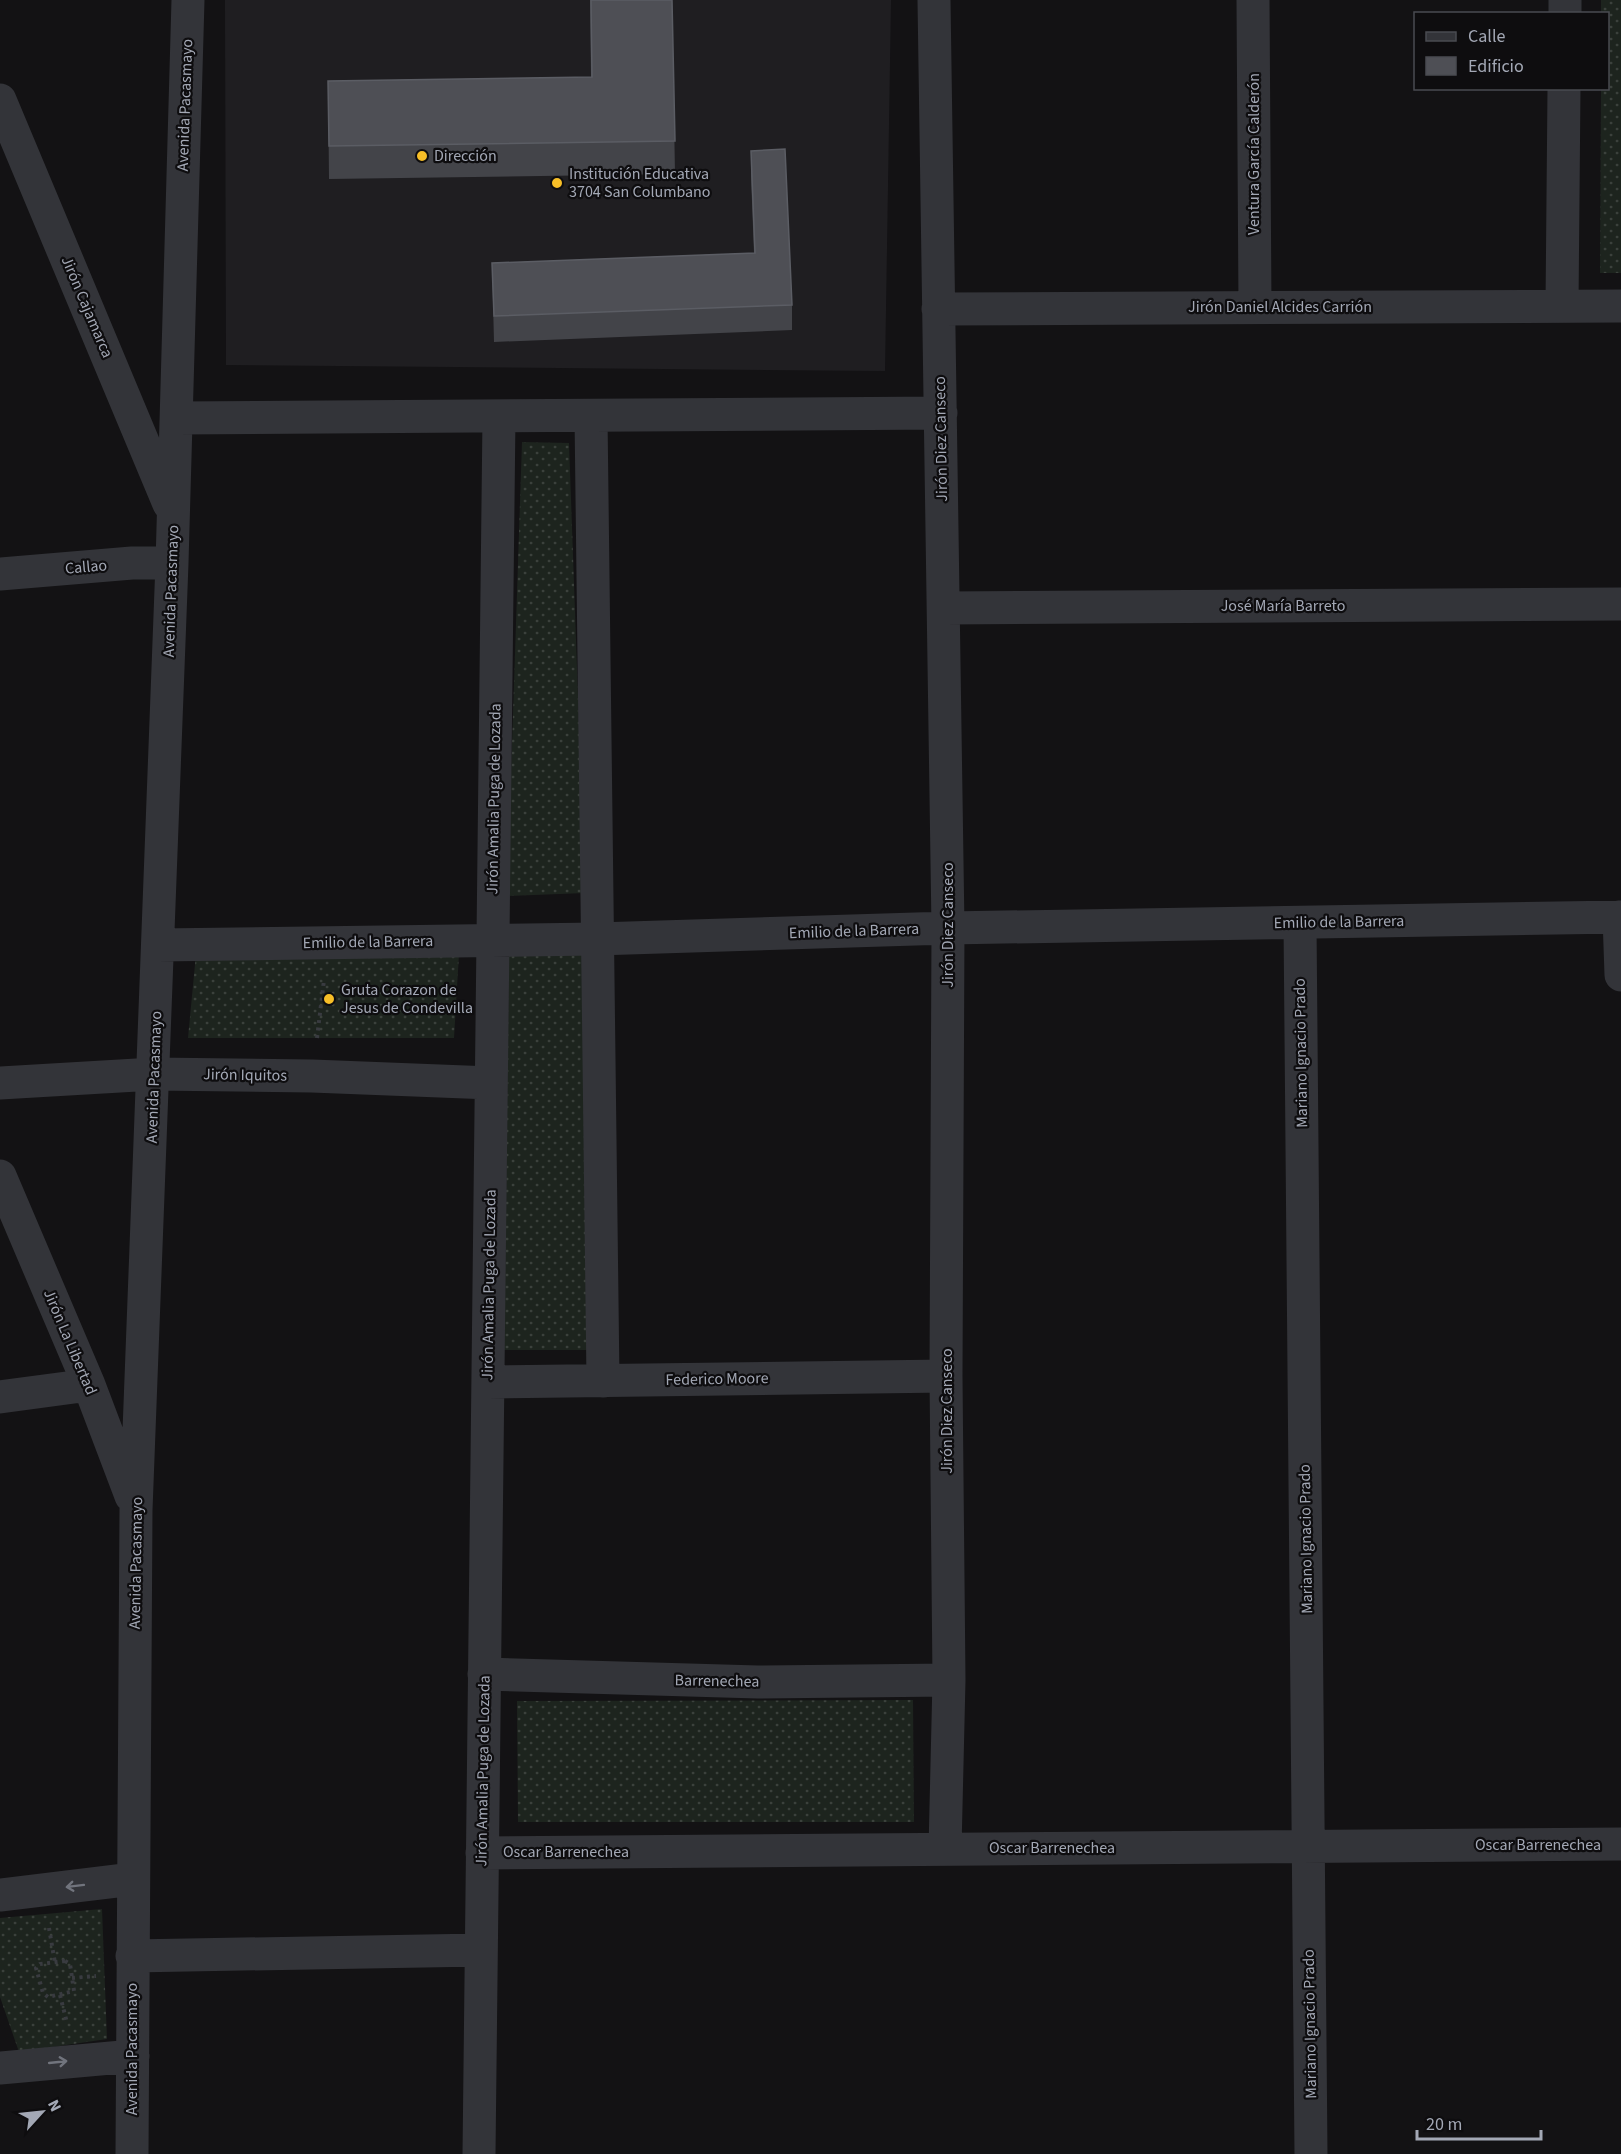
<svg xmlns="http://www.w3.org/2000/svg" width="1621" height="2154" font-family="'Source Sans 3',sans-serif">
  <defs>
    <pattern id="grass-dots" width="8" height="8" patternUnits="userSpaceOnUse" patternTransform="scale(1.5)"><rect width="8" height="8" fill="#1d241e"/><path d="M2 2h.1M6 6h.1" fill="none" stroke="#3b413c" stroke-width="1.8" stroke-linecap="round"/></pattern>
  </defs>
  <rect width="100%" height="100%" fill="#131214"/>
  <!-- built -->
  <path fill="#1f1e21" d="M225,0H891L885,371L226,365Z"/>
  <!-- grass -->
  <path fill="url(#grass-dots)" d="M1601,0H1621V273H1600L1601,89L1608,88V14L1601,13Z
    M522,442L569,443L585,893L507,896Z
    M586,950L593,1350H504L509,954Z
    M196,954H459L454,1038H188Z
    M913,1700L914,1822H518L517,1701Z
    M102,1909L107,2039L19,2052L0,1997V1918Z"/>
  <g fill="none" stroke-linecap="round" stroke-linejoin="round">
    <!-- path -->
    <path stroke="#393b40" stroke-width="4" stroke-dasharray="3 4.5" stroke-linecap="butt" d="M317,1038L324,980
      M49,1928L55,1963
      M65,1961L70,1964L74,1991L48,1997L43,1993L36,1968L40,1964Z
      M72,1978L96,1976
      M60,1995L67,2023"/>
    <!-- minor -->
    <path stroke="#333439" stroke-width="33" d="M934,0L948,928L946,1376L949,1680L945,1849
      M1253,0L1255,307
      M1565,14V0
      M0,100L169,504
      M1562,306L1564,88
      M938,309L1621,306
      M591,416L603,1381
      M177,418L941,413
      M0,574L132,563H172
      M945,608L1621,604
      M1619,917L1621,975
      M1300,923L1311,2154
      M158,945L597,939L948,928L1621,917
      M0,1083L154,1074L312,1076L491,1083
      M0,1176L89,1385L131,1496
      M488,1382L946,1376
      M0,1397L89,1385
      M484,1674L758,1682L949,1680
      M482,1853L1621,1844
      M0,1895L133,1879
      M132,1956L481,1950
      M0,2068L133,2056
      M132,2154L136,1510L172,563L188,0
      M479,2154L499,416"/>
  </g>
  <!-- wall -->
  <path fill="#434449" d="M590,0H672L675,174L329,179L328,81L591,77Z
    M751,151L792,305V330L494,342L492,263L754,253L751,177Z"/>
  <!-- building -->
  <path fill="#4e4f55" stroke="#5b5d64" stroke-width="1.5" d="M591,0H672L675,141L329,146L328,81L592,77Z
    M785,149L792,305L494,316L492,263L755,253L751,151Z"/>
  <!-- one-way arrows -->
  <defs><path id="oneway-shaft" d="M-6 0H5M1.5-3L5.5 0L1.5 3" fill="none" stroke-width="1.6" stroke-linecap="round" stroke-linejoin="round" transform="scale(1.5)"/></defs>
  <g stroke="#71747d">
    <use href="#oneway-shaft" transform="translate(75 1886) rotate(173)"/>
    <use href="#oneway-shaft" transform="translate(58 2062) rotate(-6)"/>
  </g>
  <!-- markers -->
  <g fill="#f7be27" stroke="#0e0d0f" stroke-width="2">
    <circle cx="422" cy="156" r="6"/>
    <circle cx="557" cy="183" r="6"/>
    <circle cx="329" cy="999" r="6"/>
  </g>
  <g text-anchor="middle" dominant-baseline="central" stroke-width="4.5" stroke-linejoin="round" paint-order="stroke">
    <!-- street labels -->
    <g font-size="16" fill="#a3a8b5" stroke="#0e0d0f">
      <text transform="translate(185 105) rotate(-88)">Avenida Pacasmayo</text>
      <text transform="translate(1254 154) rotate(-90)">Ventura García Calderón</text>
      <text transform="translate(87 307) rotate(67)">Jirón Cajamarca</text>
      <text x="1280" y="307">Jirón Daniel Alcides Carrión</text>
      <text transform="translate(941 439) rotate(-91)">Jirón Diez Canseco</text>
      <text transform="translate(86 567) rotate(-5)">Callao</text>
      <text transform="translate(171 591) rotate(-88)">Avenida Pacasmayo</text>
      <text x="1283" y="606">José María Barreto</text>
      <text transform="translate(494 799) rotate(-89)">Jirón Amalia Puga de Lozada</text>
      <text transform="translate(1339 922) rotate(-1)">Emilio de la Barrera</text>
      <text transform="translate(948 925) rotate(-90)">Jirón Diez Canseco</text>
      <text transform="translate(854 931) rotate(-2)">Emilio de la Barrera</text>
      <text transform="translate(368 942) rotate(-1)">Emilio de la Barrera</text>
      <text transform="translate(1301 1053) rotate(-91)">Mariano Ignacio Prado</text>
      <text transform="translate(245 1075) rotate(1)">Jirón Iquitos</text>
      <text transform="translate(154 1077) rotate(-88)">Avenida Pacasmayo</text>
      <text transform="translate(489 1285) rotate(-89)">Jirón Amalia Puga de Lozada</text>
      <text transform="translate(70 1342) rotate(67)">Jirón La Libertad</text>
      <text transform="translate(717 1379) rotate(-1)">Federico Moore</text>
      <text transform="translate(947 1411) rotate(-90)">Jirón Diez Canseco</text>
      <text transform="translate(1306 1539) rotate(-91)">Mariano Ignacio Prado</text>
      <text transform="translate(136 1563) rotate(-89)">Avenida Pacasmayo</text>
      <text transform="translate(717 1681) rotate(1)">Barrenechea</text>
      <text transform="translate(483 1771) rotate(-89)">Jirón Amalia Puga de Lozada</text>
      <text x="1538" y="1845">Oscar Barrenechea</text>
      <text x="1052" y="1848">Oscar Barrenechea</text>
      <text x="566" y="1852">Oscar Barrenechea</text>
      <text transform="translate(1310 2024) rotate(-91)">Mariano Ignacio Prado</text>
      <text transform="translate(132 2049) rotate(-90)">Avenida Pacasmayo</text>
    </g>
    <!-- poi labels -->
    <g font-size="16" fill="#a3a8b5" stroke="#0e0d0f" text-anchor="start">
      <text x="434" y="156">Dirección</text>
      <text x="569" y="174">Institución Educativa<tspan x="569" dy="18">3704 San Columbano</tspan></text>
      <text x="341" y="990">Gruta Corazon de<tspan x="341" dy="18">Jesus de Condevilla</tspan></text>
    </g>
  </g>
  <!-- legend -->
  <rect x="1414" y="12" width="195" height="78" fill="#0e0d0f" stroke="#4a4b51" stroke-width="1.5"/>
  <rect x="1426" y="32" width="30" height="9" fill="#333439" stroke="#4a4b51" stroke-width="1.5"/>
  <text x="1468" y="42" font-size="18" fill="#a3a8b5">Calle</text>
  <rect x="1426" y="57" width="30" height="18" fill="#4e4f55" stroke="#4a4b51" stroke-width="1.5"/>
  <text x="1468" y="72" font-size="18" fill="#a3a8b5">Edificio</text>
  <!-- north arrow -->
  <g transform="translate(42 2112) rotate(63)" stroke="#0e0d0f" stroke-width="4.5" paint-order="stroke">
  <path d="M0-4.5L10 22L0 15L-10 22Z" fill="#a3a8b5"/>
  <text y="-9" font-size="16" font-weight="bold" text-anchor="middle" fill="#a3a8b5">N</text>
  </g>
  <!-- scale -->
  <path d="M1417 2130v9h124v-9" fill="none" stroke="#a3a8b5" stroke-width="3"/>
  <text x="1426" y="2130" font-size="18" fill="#a3a8b5" stroke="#0e0d0f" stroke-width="4.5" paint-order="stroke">20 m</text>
</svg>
